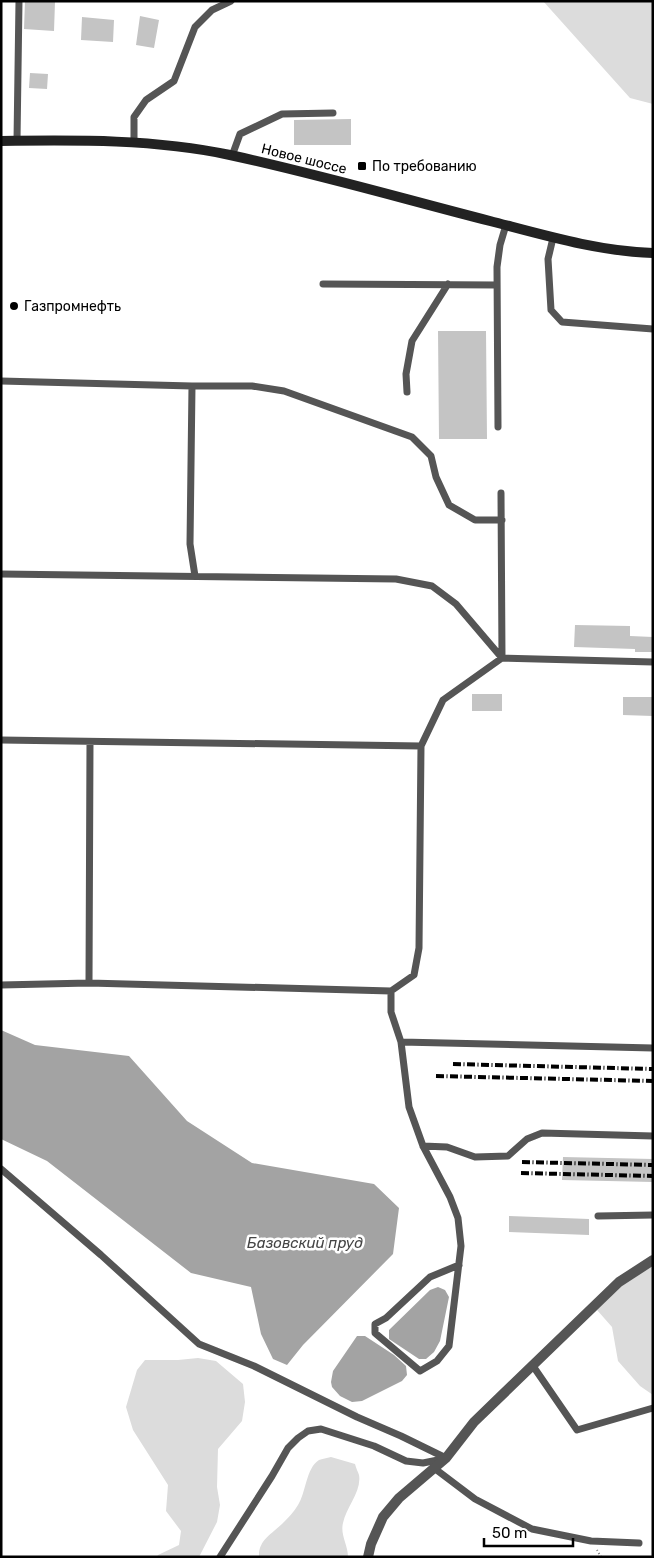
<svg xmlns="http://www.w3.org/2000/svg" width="654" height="1558" font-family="Rubik,sans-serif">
  <rect width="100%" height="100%" fill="#fff"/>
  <!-- green -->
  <path fill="#dcdcdc" d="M543,1H653V104L630,98Z
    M653,1263V1395L640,1386L618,1361L612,1327L597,1310L627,1280Z
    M198,1358L216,1361L243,1384L245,1402L242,1421L218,1449L217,1487L220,1505L217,1522L199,1557H157L158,1555L179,1545L181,1531L166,1511L168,1485L133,1430L126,1407L137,1370L145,1360H178Z
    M331,1457L355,1464C356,1468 358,1472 359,1475C362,1491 346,1508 343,1523C340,1535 348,1545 348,1557H259C258,1540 272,1534 283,1523C288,1518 294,1512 298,1505C306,1493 306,1468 319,1460C322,1459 327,1458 331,1457Z"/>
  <!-- water -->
  <path fill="#a3a3a3" d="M1,1030L35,1045L129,1056L187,1121L252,1163L374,1184L399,1208L393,1254L303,1345L287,1365L273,1359L261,1334L251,1287L191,1273L47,1161L1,1139Z
    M438,1287L445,1290L449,1297L440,1341L434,1352L426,1359H419L389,1339V1330L430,1290Z
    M357,1336H365L394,1355L406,1366L407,1375L402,1381L362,1401L352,1402L340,1396L332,1387L331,1382L333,1371Z"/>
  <!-- building -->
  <path fill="#c4c4c4" d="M25,1L55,2L54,31L24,29Z
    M140,16L159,20L154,48L136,45Z
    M82,17L114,20L113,42L81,40Z
    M30,73L48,74L47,89L29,88Z
    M351,119V145H294V120Z
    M438,331H486L487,439H439Z
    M575,625L630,626V636L653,637V652H635V649L574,647Z
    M472,694H502V711H472Z
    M623,697H653V716L623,715Z
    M563,1157L653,1159V1182L562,1180Z
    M509,1216L589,1219V1235L509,1232Z"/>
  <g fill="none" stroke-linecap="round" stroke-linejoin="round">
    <!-- path -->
    <path stroke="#777" stroke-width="2" stroke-dasharray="1 2.5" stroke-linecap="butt" d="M597,1550L601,1557"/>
    <!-- lane -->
    <path stroke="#555" stroke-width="7" d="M17,140L19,1
      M134,143V117L146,100L174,81L195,27L212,10L231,1
      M232,156L240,134L282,114L333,113
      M553,238L548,259L551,310L562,322L653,329
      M323,284L497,285
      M1,381L192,386H252L284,391L412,437L431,456L436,477L449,505L475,520H502
      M192,386L190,544L195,576
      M407,392L406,374L412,341L448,284
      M498,427L497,267L500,245L506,225
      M501,493L502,658
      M1,574L396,579L432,586L456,604L502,658
      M653,662L502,658L443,700L421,746L419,948L414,975L391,991V1012L401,1042L653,1048
      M1,740L421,746
      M89,983L90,742
      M1,985L89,983L391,991
      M401,1042L409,1107L423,1146L450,1197L458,1218L461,1246L449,1346L437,1361L420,1371L375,1333V1324L386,1318L430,1277L459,1265
      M423,1146L447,1147L475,1157L508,1156L527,1139L542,1133L653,1136
      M1,1169L101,1255L199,1344L254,1366L357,1417L401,1436L446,1458
      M598,1216L653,1215
      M533,1366L577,1430L653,1408
      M434,1468L475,1499L532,1529L591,1541L639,1543
      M220,1557L272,1476L288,1448L298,1438L308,1431L321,1429L374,1446L406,1461L423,1463L443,1459"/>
    <!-- street -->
    <path stroke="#555" stroke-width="10" d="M368,1557L371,1544L383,1517L399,1498L446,1458L474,1422L619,1282L653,1260"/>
    <!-- secondary -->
    <path stroke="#222" stroke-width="10" d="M1,141C78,140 155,139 230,155C318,174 404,199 490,221C544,235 597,251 653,253"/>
    <!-- rail -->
    <path stroke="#000" stroke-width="4" stroke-dasharray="8 2.5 1 2.5" stroke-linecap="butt" d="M453,1064L653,1069
      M436,1076L653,1081
      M522,1162L653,1165
      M521,1173L653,1176"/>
  </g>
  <!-- markers -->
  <g fill="#000" stroke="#fff" stroke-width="2">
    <rect x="357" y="161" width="10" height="10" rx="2.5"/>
    <circle cx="14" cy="306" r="5"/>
  </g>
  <g text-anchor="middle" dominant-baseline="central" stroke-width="5" stroke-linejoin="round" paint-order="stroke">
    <!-- street labels -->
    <g font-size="14" fill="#000" stroke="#fff">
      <text transform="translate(304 159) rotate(14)">Новое шоссе</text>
    </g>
    <!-- poi labels -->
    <g font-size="14" fill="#000" stroke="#fff" text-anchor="start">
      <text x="372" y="166">По требованию</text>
      <text x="24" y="306">Газпромнефть</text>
    </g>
    <!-- water labels -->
    <g font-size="15" font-style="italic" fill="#444" stroke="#fff">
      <text x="305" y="1243">Базовский пруд</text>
    </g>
  </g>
  <!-- border -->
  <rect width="654" height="1558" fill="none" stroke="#000000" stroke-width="5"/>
  <!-- scale -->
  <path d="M484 1538v8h89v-8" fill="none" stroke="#000000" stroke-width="2.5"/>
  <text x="492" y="1538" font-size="15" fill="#000000" stroke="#ffffff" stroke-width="4" paint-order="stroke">50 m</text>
</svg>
